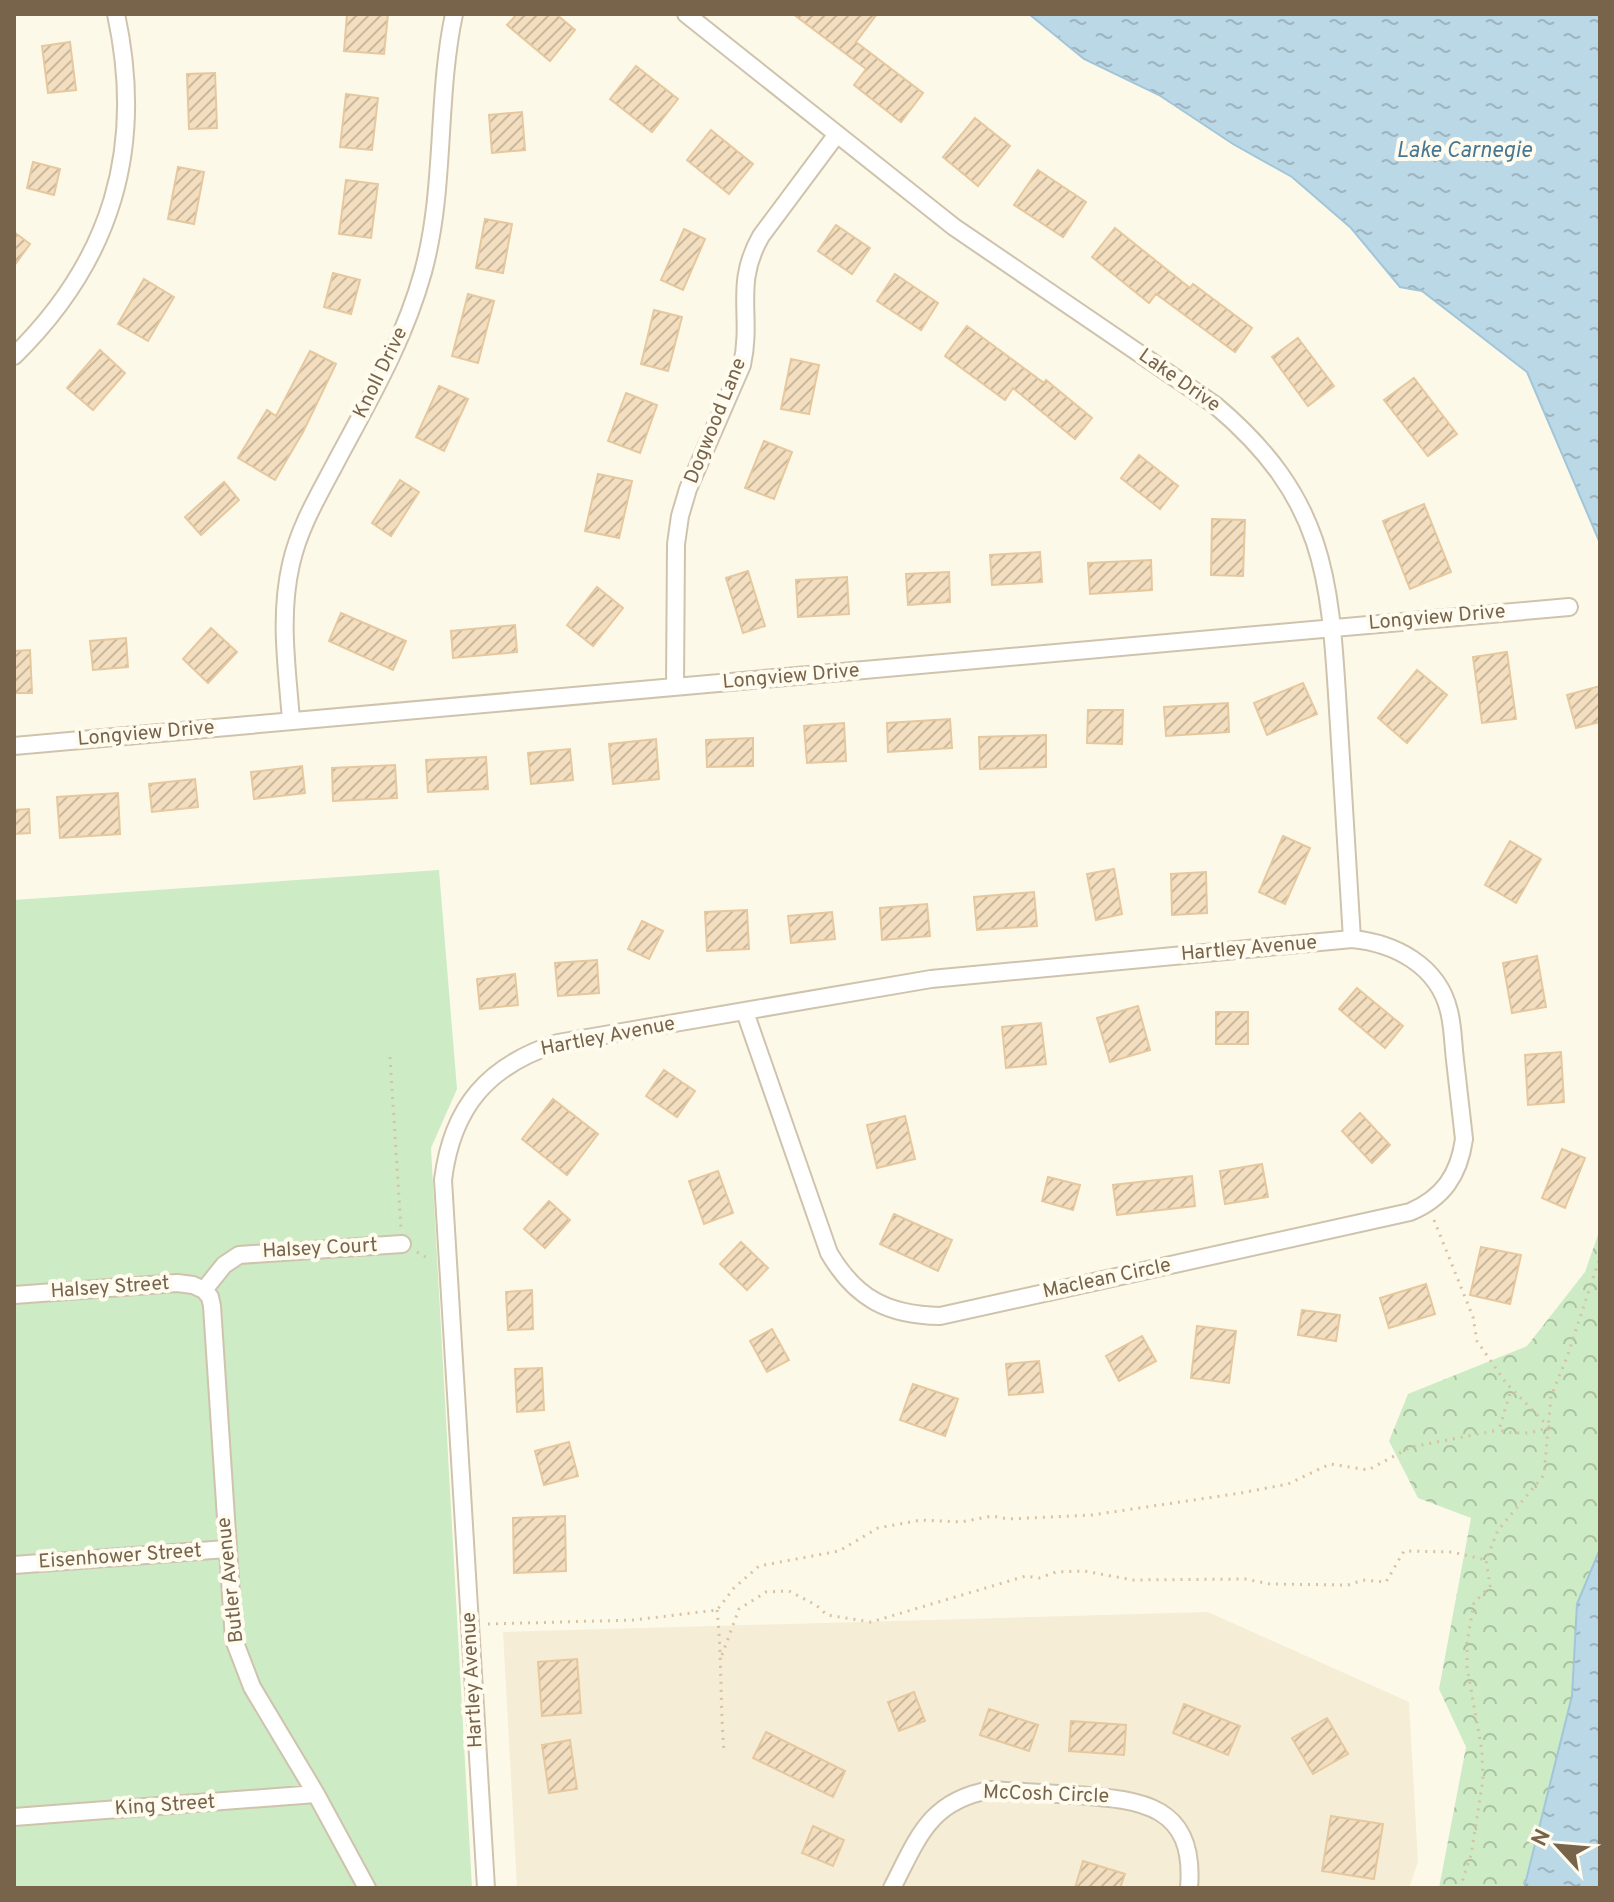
<svg xmlns="http://www.w3.org/2000/svg" width="1614" height="1902" font-family="Overpass,sans-serif">
  <defs>
    <pattern id="forest-crowns" width="20" height="18" patternUnits="userSpaceOnUse" patternTransform="scale(2)"><rect width="20" height="18" fill="#cdebc5"/><path d="M2 6a3 3 0 1 1 6 0M12 15a3 3 0 1 1 6 0" fill="none" stroke="#abc2a2"/></pattern>
    <pattern id="water-ripples" width="26" height="14" patternUnits="userSpaceOnUse" patternTransform="scale(2)"><rect width="26" height="14" fill="#bbd8e7"/><path d="M2 4q2-2 4 0t4 0M15 11q2-2 4 0t4 0" fill="none" stroke="#9db3bd"/></pattern>
    <pattern id="building-hatch" width="6" height="6" patternUnits="userSpaceOnUse" patternTransform="scale(2)"><rect width="6" height="6" fill="#f3debf"/><path d="M-1 1l2-2M0 6l6-6M5 7l2-2" fill="none" stroke="#cab89d"/></pattern>
  </defs>
  <rect width="100%" height="100%" fill="#fdf9e8"/>
  <!-- residential -->
  <path fill="#f5edd6" d="M1208,1612L1409,1702L1418,1862L1409,1888H517L503,1632Z"/>
  <!-- grass -->
  <path fill="#cdebc5" d="M439,870L457,1089L431,1148L472,1888H14V900Z"/>
  <!-- forest -->
  <path fill="url(#forest-crowns)" d="M1600,1229V1549L1577,1604L1572,1696L1523,1888H1439L1466,1747L1439,1689L1471,1518L1418,1498L1389,1441L1408,1394L1527,1346L1585,1272Z"/>
  <!-- water -->
  <path fill="url(#water-ripples)" stroke="#a1c5d9" stroke-width="2" d="M1029,14H1600V543L1527,372L1422,291L1400,287L1351,228L1292,177L1233,144L1159,95L1084,59Z
    M1600,1549V1888H1524L1572,1696L1577,1604Z"/>
  <!-- building -->
  <path fill="url(#building-hatch)" stroke="#e6c89f" stroke-width="2" d="M347,14H388L384,54L344,51Z
    M517,14H556L575,30L550,61L507,25Z
    M793,14H877L856,42L923,93L901,122L854,85L866,69Z
    M70,42L76,90L48,93L42,46Z
    M636,66L678,99L652,132L610,99Z
    M215,73L217,128L189,129L187,74Z
    M346,94L378,98L372,150L340,147Z
    M522,112L525,150L492,153L489,115Z
    M975,118L1010,146L978,186L943,157Z
    M711,130L753,164L729,194L687,160Z
    M33,162L60,169L54,195L27,188Z
    M178,167L204,172L194,224L168,219Z
    M1038,170L1086,202L1063,237L1014,205Z
    M346,180L378,184L371,238L339,234Z
    M485,219L512,224L503,273L476,268Z
    M836,225L870,248L852,274L818,251Z
    M1115,228L1190,288L1193,284L1252,328L1235,352L1156,294L1149,303L1092,257Z
    M684,229L705,239L683,290L661,280Z
    M14,232L30,244L14,266Z
    M333,273L360,280L351,314L324,307Z
    M895,274L938,303L921,330L877,301Z
    M144,279L174,297L148,341L118,324Z
    M468,294L494,301L478,363L452,356Z
    M654,310L682,317L668,371L641,364Z
    M967,326L1044,383L1046,380L1092,418L1075,439L1013,388L1005,400L945,356Z
    M1298,338L1334,386L1308,406L1272,357Z
    M100,350L125,373L93,410L67,388Z
    M310,351L336,364L303,432L275,480L238,458L267,410L276,416Z
    M791,359L819,365L809,414L781,409Z
    M1414,378L1457,434L1428,456L1384,400Z
    M439,386L468,399L444,451L416,437Z
    M626,393L657,405L640,453L608,441Z
    M764,441L792,452L774,499L745,488Z
    M1139,455L1178,486L1160,509L1121,478Z
    M598,474L632,481L619,538L585,531Z
    M400,480L419,492L391,536L372,523Z
    M224,482L239,500L201,535L185,517Z
    M1424,504L1451,572L1410,589L1383,521Z
    M1212,519L1245,520L1243,576L1211,575Z
    M1040,552L1042,582L992,585L990,555Z
    M1151,560L1152,590L1090,594L1088,563Z
    M748,571L765,626L743,633L726,578Z
    M949,572L950,602L908,605L906,574Z
    M847,577L849,614L798,617L796,580Z
    M597,587L623,608L593,646L567,625Z
    M341,613L406,641L393,670L329,641Z
    M515,625L517,652L453,658L451,631Z
    M211,628L237,652L208,683L183,659Z
    M126,638L128,667L93,670L90,641Z
    M30,650L32,693H14V651Z
    M1507,652L1516,719L1482,723L1473,657Z
    M1417,670L1447,695L1407,743L1378,718Z
    M1303,683L1317,714L1267,735L1254,703Z
    M1600,686V722L1576,728L1567,695Z
    M1228,703L1229,732L1166,736L1164,707Z
    M1088,710H1123L1122,744L1087,743Z
    M950,719L952,748L888,752L887,723Z
    M844,723L846,761L807,763L804,726Z
    M1046,735V767L980,769L979,737Z
    M753,738V766L707,767L706,740Z
    M656,739L659,779L613,784L609,744Z
    M570,749L573,780L531,784L528,753Z
    M486,757L488,789L428,792L426,760Z
    M395,765L397,798L333,801L332,768Z
    M302,766L305,793L254,799L251,772Z
    M195,779L198,807L152,812L149,784Z
    M118,793L120,834L60,838L57,797Z
    M29,809L30,833L14,834V810Z
    M1283,836L1310,848L1285,904L1259,892Z
    M1510,841L1541,859L1516,903L1485,885Z
    M1114,869L1122,914L1096,920L1087,874Z
    M1206,872L1207,913L1172,915L1171,874Z
    M1034,892L1037,926L977,930L974,897Z
    M927,904L930,936L882,940L880,908Z
    M747,910L749,949L707,951L705,912Z
    M832,912L835,939L791,943L788,916Z
    M642,921L663,931L649,959L628,949Z
    M1537,956L1546,1007L1512,1013L1503,963Z
    M597,960L599,993L558,996L555,963Z
    M515,974L518,1005L480,1009L477,979Z
    M1357,988L1403,1026L1385,1048L1339,1009Z
    M1138,1006L1150,1050L1110,1062L1097,1018Z
    M1216,1012H1248V1044H1216Z
    M1041,1023L1046,1064L1006,1068L1002,1027Z
    M1561,1052L1564,1102L1528,1105L1525,1055Z
    M664,1070L695,1091L677,1117L646,1096Z
    M553,1099L598,1134L567,1175L522,1139Z
    M1360,1113L1390,1145L1372,1163L1342,1131Z
    M905,1116L915,1159L877,1168L867,1125Z
    M1562,1149L1585,1158L1565,1208L1542,1198Z
    M1262,1164L1268,1197L1225,1204L1220,1171Z
    M718,1171L733,1213L704,1224L689,1181Z
    M1192,1176L1195,1206L1117,1215L1113,1185Z
    M1048,1177L1080,1185L1073,1210L1042,1201Z
    M549,1201L570,1220L545,1248L524,1229Z
    M894,1214L952,1240L938,1271L880,1244Z
    M741,1242L768,1268L747,1290L720,1264Z
    M1481,1247L1521,1255L1510,1304L1470,1295Z
    M1426,1284L1435,1314L1389,1328L1380,1298Z
    M532,1290L533,1329L508,1330L506,1292Z
    M1302,1310L1340,1315L1336,1341L1298,1335Z
    M1197,1326L1236,1331L1229,1383L1191,1378Z
    M772,1329L789,1360L767,1372L750,1341Z
    M1142,1336L1156,1361L1119,1381L1106,1356Z
    M1039,1361L1043,1392L1009,1395L1006,1364Z
    M542,1368L544,1410L517,1412L515,1369Z
    M913,1384L958,1399L945,1436L900,1420Z
    M569,1442L578,1476L544,1485L535,1451Z
    M565,1516L566,1571L514,1573L513,1518Z
    M577,1659L581,1713L542,1716L538,1662Z
    M914,1692L925,1721L899,1731L888,1702Z
    M1184,1704L1240,1726L1228,1755L1173,1733Z
    M989,1709L1038,1725L1029,1751L980,1735Z
    M1327,1718L1348,1754L1313,1774L1292,1738Z
    M1071,1721L1126,1725L1124,1755L1069,1751Z
    M766,1732L845,1771L833,1797L753,1758Z
    M570,1740L577,1789L549,1793L542,1745Z
    M1331,1816L1383,1824L1374,1879L1322,1871Z
    M813,1826L844,1840L833,1866L802,1853Z
    M1083,1861L1125,1874L1120,1888H1075Z"/>
  <g fill="none" stroke-linecap="round" stroke-linejoin="round">
    <!-- minor casing -->
    <g stroke="#cfc3ad" stroke-width="20">
      <path id="minor" d="M686,14L954,227L1215,405C1331,503 1330,585 1339,726C1343,797 1348,868 1352,939
        M14,356C112,260 145,148 116,14
        M675,687L676,544L680,516L688,489L742,365C753,314 733,285 761,236L837,134
        M291,720C287,668 279,616 291,564C299,528 318,496 335,464C368,402 404,341 423,272C446,188 436,99 454,14
        M14,746L1569,607
        M204,1290L210,1297L212,1306L234,1640L252,1687L316,1794L367,1888
        M204,1290L224,1265L239,1255L402,1244
        M14,1295L177,1283L193,1285L204,1290
        M14,1565L226,1549
        M14,1817L316,1794
        M486,1888L443,1180C452,1107 488,1065 558,1043L931,979L1352,939C1394,943 1438,965 1449,1011C1453,1026 1453,1044 1455,1060C1458,1086 1461,1113 1464,1139C1459,1175 1443,1198 1410,1212L940,1316C888,1315 856,1299 829,1253L745,1012
        M892,1888C918,1838 929,1801 990,1790C1019,1792 1048,1793 1076,1795C1142,1800 1196,1805 1189,1888"/>
    </g>
    <!-- path -->
    <path stroke="#d8c2a1" stroke-width="3" stroke-dasharray="2 6" stroke-linecap="butt" d="M390,1057L401,1229
      M1434,1220L1473,1317L1477,1341L1506,1383L1549,1427C1532,1434 1516,1435 1499,1430L1511,1390
      M417,1252L431,1260
      M717,1610C722,1657 720,1704 724,1751
      M488,1624L634,1620L717,1610L734,1588L759,1566L839,1551L878,1528L921,1520L961,1522L992,1516L1008,1519L1092,1515L1241,1493L1288,1484L1330,1464L1368,1470L1411,1447L1499,1430
      M722,1655L739,1609L766,1592L789,1591L816,1605L827,1615L871,1622L1026,1576L1039,1578L1056,1572L1084,1571L1133,1580L1245,1579L1270,1584L1348,1585L1363,1580L1386,1582L1404,1551L1452,1552L1486,1560
      M1460,1888L1471,1855L1483,1780L1482,1751L1467,1667V1642L1474,1603L1490,1586L1486,1560L1498,1530L1544,1475L1551,1396L1567,1357L1600,1257"/>
    <!-- minor -->
    <use href="#minor" stroke="#fff" stroke-width="16"/>
  </g>
  <g text-anchor="middle" dominant-baseline="central" stroke-width="8" stroke-linejoin="round" paint-order="stroke">
    <!-- street labels -->
    <g font-size="20" fill="#78644b" stroke="#fffcef">
      <text transform="translate(381 373) rotate(-64)">Knoll Drive</text>
      <text transform="translate(1179 381) rotate(35)">Lake Drive</text>
      <text transform="translate(716 421) rotate(-68)">Dogwood Lane</text>
      <text transform="translate(1437 618) rotate(-5)">Longview Drive</text>
      <text transform="translate(791 677) rotate(-5)">Longview Drive</text>
      <text transform="translate(146 734) rotate(-5)">Longview Drive</text>
      <text transform="translate(1249 949) rotate(-5)">Hartley Avenue</text>
      <text transform="translate(608 1037) rotate(-11)">Hartley Avenue</text>
      <text transform="translate(320 1249) rotate(-3)">Halsey Court</text>
      <text transform="translate(1107 1279) rotate(-12)">Maclean Circle</text>
      <text transform="translate(110 1288) rotate(-4)">Halsey Street</text>
      <text transform="translate(120 1557) rotate(-4)">Eisenhower Street</text>
      <text transform="translate(231 1580) rotate(-96)">Butler Avenue</text>
      <text transform="translate(473 1680) rotate(-93)">Hartley Avenue</text>
      <text transform="translate(1046 1795) rotate(2)">McCosh Circle</text>
      <text transform="translate(165 1806) rotate(-4)">King Street</text>
    </g>
    <!-- water labels -->
    <g font-size="22" font-style="italic" fill="#467793" stroke="#fffcef">
      <text x="1464" y="151">Lake Carnegie</text>
    </g>
  </g>
  <!-- border -->
  <rect width="1614" height="1902" fill="none" stroke="#78644b" stroke-width="32"/>
  <!-- north arrow -->
  <g transform="translate(1558 1846) rotate(296)" stroke="#fffcef" stroke-width="6" paint-order="stroke">
  <path d="M0-6L14 30L0 20L-14 30Z" fill="#78644b"/>
  <text y="-12" font-size="22" font-weight="bold" text-anchor="middle" fill="#78644b">N</text>
  </g>
</svg>
